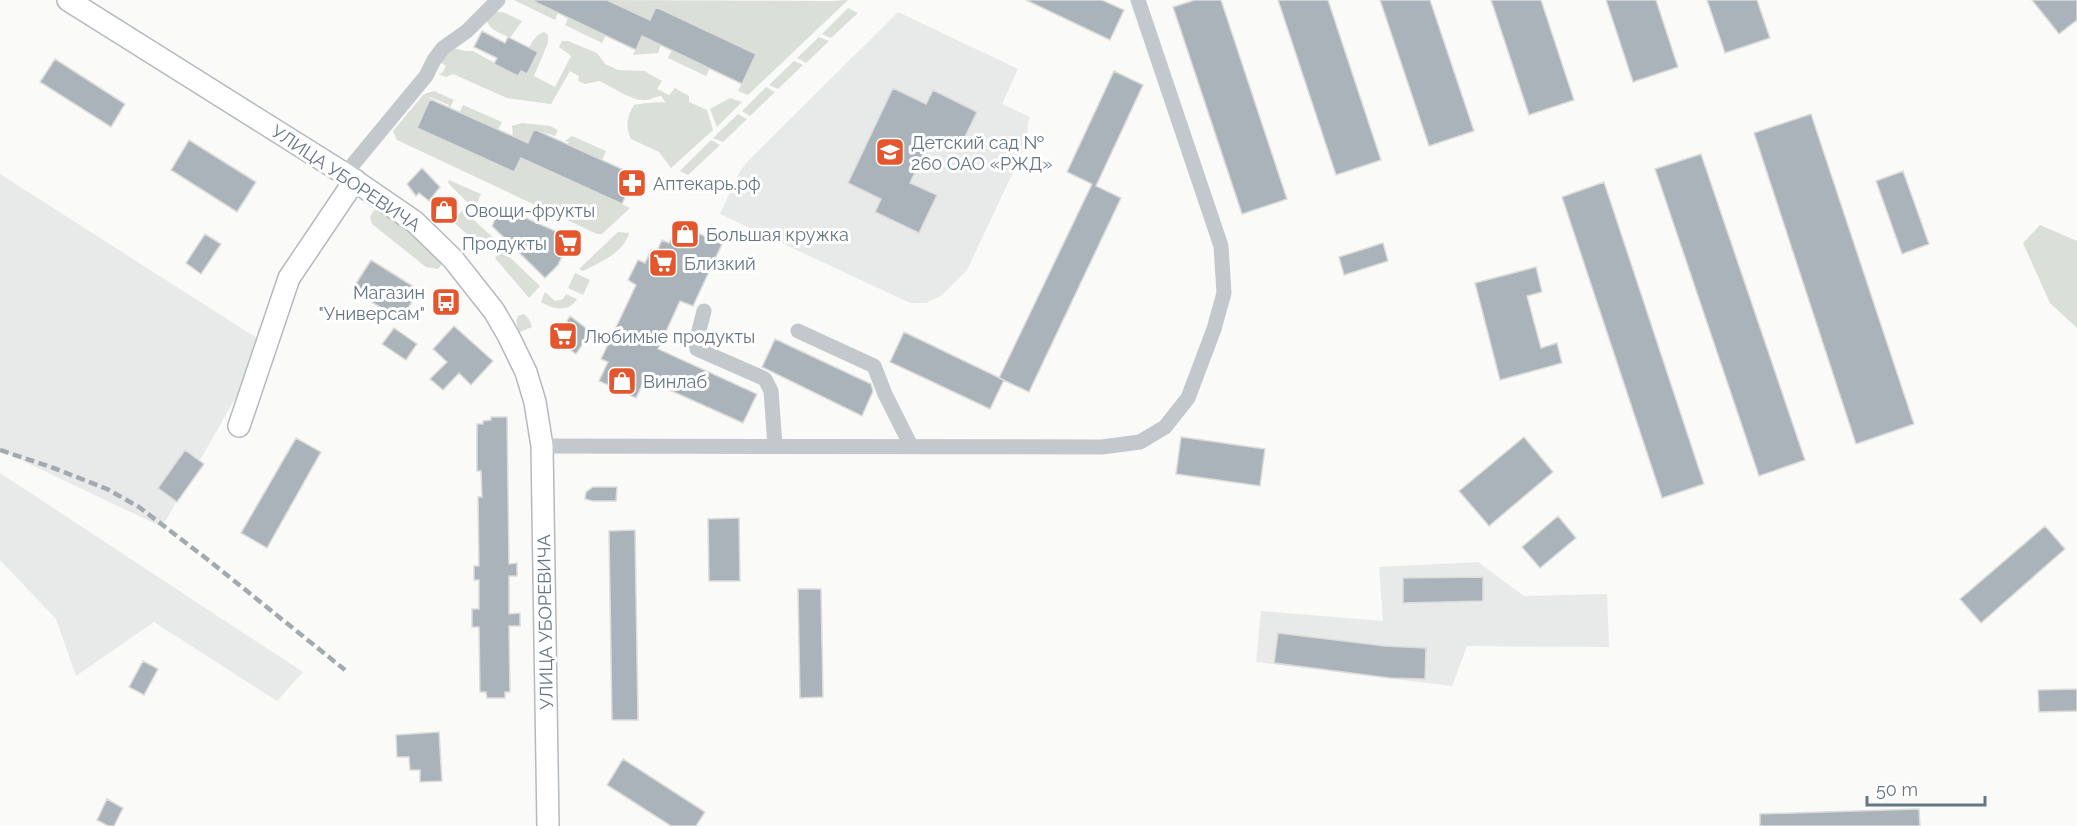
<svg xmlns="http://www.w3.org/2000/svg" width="2077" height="826" font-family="Raleway,sans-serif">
  <rect width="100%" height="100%" fill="#fafaf8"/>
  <!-- built -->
  <path fill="#e8e9e9" d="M898,12L1018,69L1002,104L1030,117L1028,122L1027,143L967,270L941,296L926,303H910L720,214L740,171L748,161Z
    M0,174L266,344L162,527L0,450Z
    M0,473L303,672L277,701L154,622L76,676L56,619L0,560Z
    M1478,562L1524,596L1607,594L1609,647L1467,646L1452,686L1256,662L1261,611L1383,621L1379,567Z"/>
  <!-- green -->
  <path fill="#dadfd7" d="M514,0H537V3L558,13L555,20Z
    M607,0L830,1L848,0L748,95L738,91L756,54L657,7L650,20Z
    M848,8L858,13L831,38L822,34Z
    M495,11L505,13L522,21L510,38C501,33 488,30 486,18Z
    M568,18L606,35L602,43L565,25Z
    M544,32L548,35V43L534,76L555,87L571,56L559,47L562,41H568L597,53L605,64L618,70L644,71L662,81L657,89L669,95L675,88L689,96V102L707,110L713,130L671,168L659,152L631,139C625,127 627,116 634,105C639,104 662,101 666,103L661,96C655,96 650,101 643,100C630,100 611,86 599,81L585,84L578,81L579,76L570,71L551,104L507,98L453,74L446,77L438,74L442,73L446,66L441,63L449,48C458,48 464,52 473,51L518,76C525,63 528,37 544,32Z
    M642,36L661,45L658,53L633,55Z
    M819,37L829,41L806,63L797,58Z
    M672,50L710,68L706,76L668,58Z
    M794,61L803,65L778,89L769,85Z
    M766,87L775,92L750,116L742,111Z
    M434,91L454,100L449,109H448L449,105L430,97L417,128L514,172L521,158L630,208L602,234H597L397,140L393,131L424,94Z
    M730,98L742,102L717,127L710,109Z
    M463,105L502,122L498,130L460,112Z
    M738,114L747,119L723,142L713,138Z
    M522,123L550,126L558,130L555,136L534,129L528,143L513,136L512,126Z
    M572,136L606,151L602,160L568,144L569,142L565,141Z
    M711,140L720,145L688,175L680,171Z
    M449,180L481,194L474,209L448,183Z
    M374,210C392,211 429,250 442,264L438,269L426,267L372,224L370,217Z
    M463,210L499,243L489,253L452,221Z
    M2040,225L2077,241V328L2050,303L2023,243Z
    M618,232L629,233C624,253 600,262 583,271L579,269Z
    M502,250L540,286L529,298L495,258Z
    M575,273L590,280L583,295L568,288Z
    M545,292L555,301L563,299L566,294L577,299C569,313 552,309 541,302Z
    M524,314L529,319L532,327L520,332C517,326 515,322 518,316Z"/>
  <!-- building -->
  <path fill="#aab3b9" stroke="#dcdcda" stroke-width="1.5" d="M531,0H607L650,20L656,7L756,54L742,84L642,36L636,50Z
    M1026,0H1102L1124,10L1110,40Z
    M1195,0H1221L1287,199L1242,214L1173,7Z
    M1278,0H1328L1381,160L1336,175Z
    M1380,0H1430L1474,131L1429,146Z
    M1491,0H1541L1574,100L1529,115Z
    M1606,0H1656L1678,67L1633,82Z
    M1707,0H1757L1770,38L1725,53Z
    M2032,0H2077V20L2059,34Z
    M482,31L505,43L508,37L538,52L527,74L521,71L518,76L494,64L497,58L474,47Z
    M55,59L125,104L111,127L40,82Z
    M1114,71L1143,85L1096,186L1121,198L1029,392L999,378L1092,184L1067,172Z
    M893,88L926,104L933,90L977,112L959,149L932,137L910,183L937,195L919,233L875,212L881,199L848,183Z
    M430,99L528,143L534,129L635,175L622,204L521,158L514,172L417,128Z
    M1811,114L1914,424L1856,444L1754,133Z
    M189,140L256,182L237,212L171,170Z
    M1701,154L1805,460L1759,476L1655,169Z
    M422,168L440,187L429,201L419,193L416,196L407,184Z
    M1903,171L1929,244L1902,254L1876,181Z
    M1604,182L1704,484L1662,498L1562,197Z
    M501,207L571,238L558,265L545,278L492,226Z
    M678,224L722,244L693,306L680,301L658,349L757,394L743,423L645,379L636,398L599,381L608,362L601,359L636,285L628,280L638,260L645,263L651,250L656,253L662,240L669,243Z
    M205,234L221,244L201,274L186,263Z
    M1383,243L1388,261L1344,275L1339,257Z
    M371,260L419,290L401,320L352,290Z
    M1536,267L1542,292L1527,296L1541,348L1557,343L1562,363L1500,380L1475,283Z
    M570,316L591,332L576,354L568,348L565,324Z
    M454,326L493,361L471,385L459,373L443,390L430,379L447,362L433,349Z
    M394,328L417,344L406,360L382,344Z
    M904,332L1004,380L990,409L890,362Z
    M775,339L871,384L873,391L862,416L762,367Z
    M491,417H507L509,564L517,563V576H509V614L520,613V626H509L510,692H505V698H487L486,692H480L479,627H472V609H479V580H474V566H479L478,497H482L481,471H477V424H483V421L491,420Z
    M1181,437L1265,449L1260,486L1176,474Z
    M1524,437L1553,472L1489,526L1459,491Z
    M296,438L321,452L267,548L241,533Z
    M185,450L204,464L177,502L158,488Z
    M593,487H617L616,501H593L585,499L586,492Z
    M1558,516L1576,538L1540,568L1522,547Z
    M739,518L740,581H709L708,519Z
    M2045,526L2065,549L1981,623L1960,599Z
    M635,530L638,720H612L609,531Z
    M1483,577V601L1403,603V578Z
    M798,589H821L823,697L800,698Z
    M1278,633L1385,646L1426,648L1425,679L1390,678L1274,663Z
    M143,661L158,669L144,695L129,687Z
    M2077,689V711L2039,712L2038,690Z
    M439,732L442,781L420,782V770H410L409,757H397L396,735Z
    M623,759L705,812L696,826H671L607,785Z
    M107,799L123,808L114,826H108L97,820Z
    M1919,809L1920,826H1760V814Z"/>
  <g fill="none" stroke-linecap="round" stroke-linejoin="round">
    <!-- secondary casing -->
    <g stroke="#b3babf" stroke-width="24">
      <path id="secondary" d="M68,0L345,174L415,222L453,259L494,311L508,335L526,372L535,402L542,446L548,826
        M239,426L289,278L355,180"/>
    </g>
    <!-- minor -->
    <path stroke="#c3c8cc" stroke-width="15" d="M345,174L426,76L434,60L443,48L467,31L498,0
      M704,311L696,342L697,349L765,379L771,391L775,446
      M798,331L874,366L885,394L911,446
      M542,446L1102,447L1140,442L1165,427L1188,398L1214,329L1224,293L1221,246L1138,0"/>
    <!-- secondary -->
    <use href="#secondary" stroke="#fff" stroke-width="21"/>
    <!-- rail -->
    <path stroke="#a2aab0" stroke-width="4.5" stroke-dasharray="9 4.5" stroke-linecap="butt" d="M0,450L51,467L107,489L139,507L207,559L345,670"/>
  </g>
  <!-- icons -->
  <defs>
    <g id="school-square" transform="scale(1.5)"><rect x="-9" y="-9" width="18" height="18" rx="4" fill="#e4572e" stroke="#fff"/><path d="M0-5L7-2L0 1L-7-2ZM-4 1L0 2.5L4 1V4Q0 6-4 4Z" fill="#fff"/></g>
    <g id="pharmacy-square" transform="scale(1.5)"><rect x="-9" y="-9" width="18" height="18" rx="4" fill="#e4572e" stroke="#fff"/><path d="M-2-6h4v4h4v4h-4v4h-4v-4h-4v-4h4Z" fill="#fff"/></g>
    <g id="shop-square" transform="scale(1.5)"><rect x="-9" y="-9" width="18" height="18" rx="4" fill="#e4572e" stroke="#fff"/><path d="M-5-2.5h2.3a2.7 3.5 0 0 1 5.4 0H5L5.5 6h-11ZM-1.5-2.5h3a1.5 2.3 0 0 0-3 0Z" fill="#fff"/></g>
    <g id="supermarket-square" transform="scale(1.5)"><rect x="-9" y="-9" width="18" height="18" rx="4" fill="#e4572e" stroke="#fff"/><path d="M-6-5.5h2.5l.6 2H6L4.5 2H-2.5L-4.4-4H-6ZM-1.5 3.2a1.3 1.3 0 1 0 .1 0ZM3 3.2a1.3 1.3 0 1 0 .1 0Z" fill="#fff"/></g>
    <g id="bus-square" transform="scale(1.5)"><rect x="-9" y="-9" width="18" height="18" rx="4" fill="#e4572e" stroke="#fff"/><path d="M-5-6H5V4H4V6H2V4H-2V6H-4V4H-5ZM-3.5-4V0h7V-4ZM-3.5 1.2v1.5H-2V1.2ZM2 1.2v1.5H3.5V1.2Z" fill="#fff"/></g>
  </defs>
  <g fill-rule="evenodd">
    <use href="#school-square" x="890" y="152"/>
    <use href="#pharmacy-square" x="632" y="183"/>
    <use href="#shop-square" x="444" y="210"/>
    <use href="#shop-square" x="685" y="234"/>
    <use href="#supermarket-square" x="568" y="243"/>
    <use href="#supermarket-square" x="663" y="263"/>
    <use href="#bus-square" x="446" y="302"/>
    <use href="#supermarket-square" x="563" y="336"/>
    <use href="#shop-square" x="622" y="381"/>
  </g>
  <g text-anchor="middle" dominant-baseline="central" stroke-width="6" stroke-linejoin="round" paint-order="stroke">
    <!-- poi labels -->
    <g font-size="18" fill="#657683" stroke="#fff" text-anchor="start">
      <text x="911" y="142">Детский сад №<tspan x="911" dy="21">260 ОАО «РЖД»</tspan></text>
      <text x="653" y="183">Аптекарь.рф</text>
      <text x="465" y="210">Овощи-фрукты</text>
      <text x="706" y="234">Большая кружка</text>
      <text x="547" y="243" text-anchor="end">Продукты</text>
      <text x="684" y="263">Близкий</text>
      <text x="425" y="292" text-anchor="end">Магазин<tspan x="425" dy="21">"Универсам"</tspan></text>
      <text x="584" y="336">Любимые продукты</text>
      <text x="643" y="381">Винлаб</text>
    </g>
    <!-- street labels -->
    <g font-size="18" fill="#657683" stroke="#fff">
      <text transform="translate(346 178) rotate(34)">УЛИЦА УБОРЕВИЧА</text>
      <text transform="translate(545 622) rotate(-91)">УЛИЦА УБОРЕВИЧА</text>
    </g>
  </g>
  <!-- scale -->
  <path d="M1867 796v9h118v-9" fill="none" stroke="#657683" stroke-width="3"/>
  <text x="1876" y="796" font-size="18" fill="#657683" stroke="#ffffff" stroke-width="4.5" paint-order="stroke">50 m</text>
</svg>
